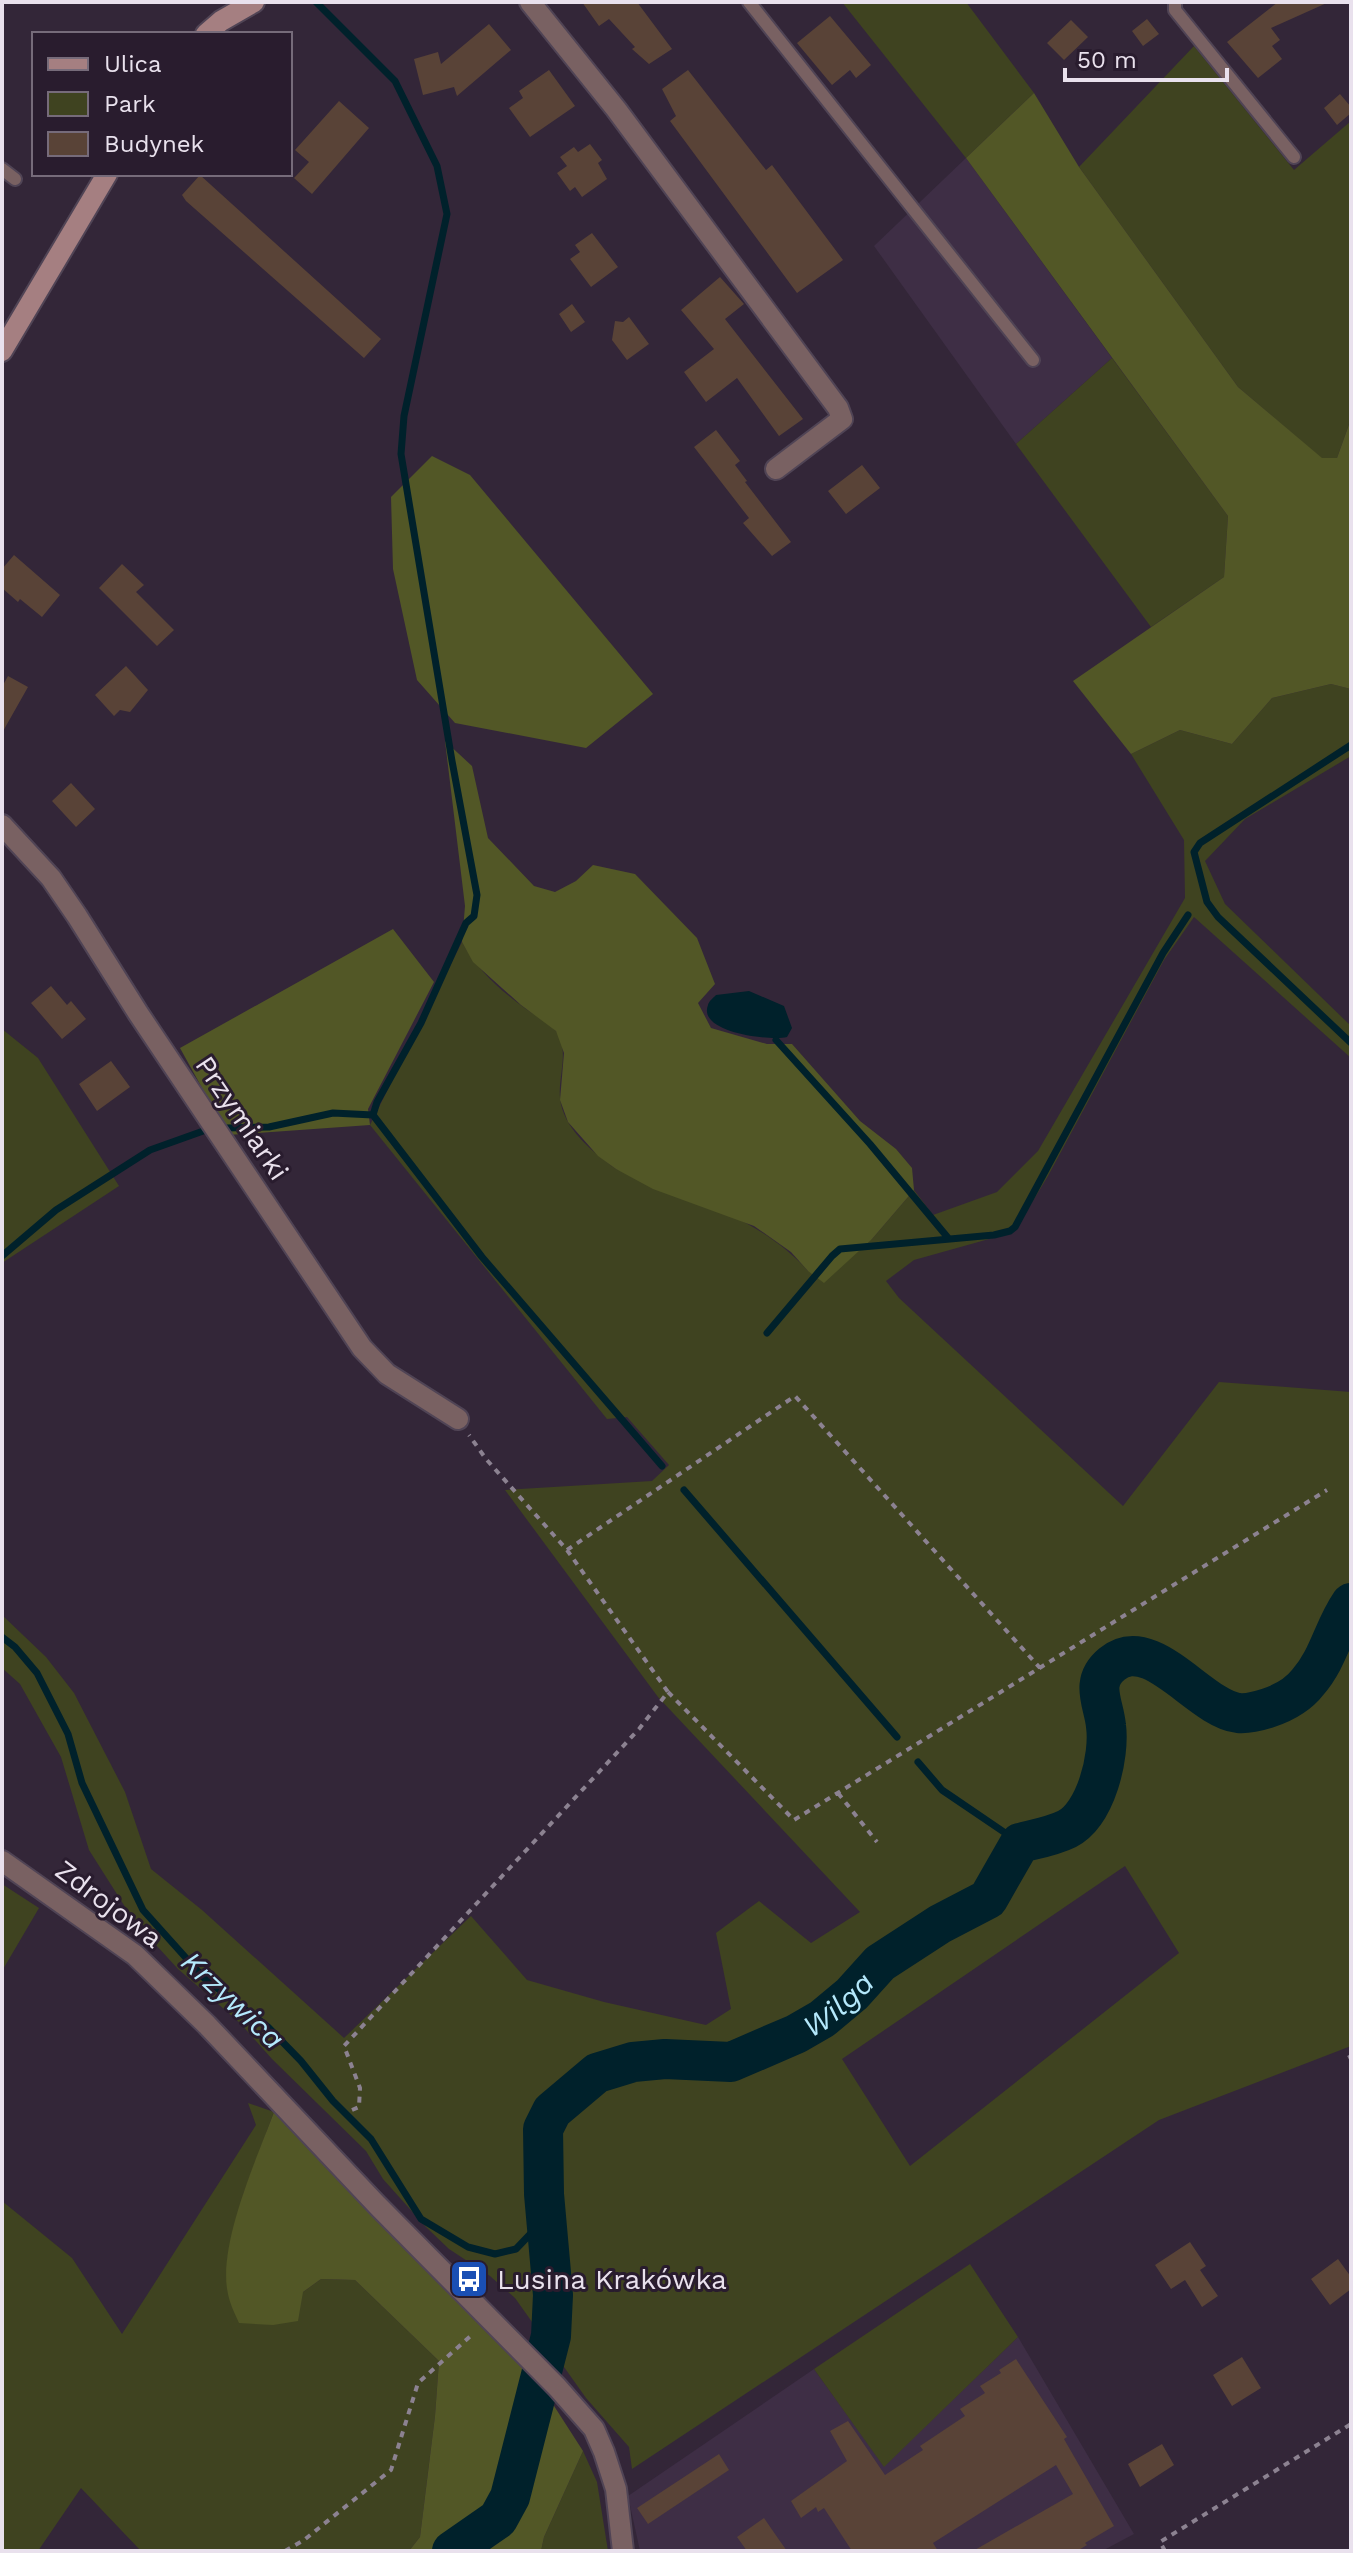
<svg xmlns="http://www.w3.org/2000/svg" width="1353" height="2553" font-family="'Work Sans',sans-serif">
  <rect width="100%" height="100%" fill="#332638"/>
  <!-- built -->
  <path fill="#3e2e45" d="M966,158L1112,358L1016,444L874,246Z
    M1018,2337L1134,2534L1102,2551H640L628,2496L814,2369L884,2466Z"/>
  <!-- green -->
  <path fill="#3f4320" fill-rule="evenodd" d="M842,2H966L1034,93L966,158Z
    M1194,46L1294,170L1351,121V419L1337,458H1321L1238,387L1079,167Z
    M1112,358L1228,516L1224,577L1151,627L1016,444Z
    M1331,684L1351,689V756L1245,819L1205,861L1225,904L1351,1026V1058L1194,917L1164,960L1048,1176L1014,1232L914,1260L886,1281L899,1298L1123,1506L1219,1382L1351,1392V2046L1159,2120L632,2469L629,2447L586,2398L515,2298L490,2276L449,2249L426,2227L383,2179L366,2151L272,2059L240,2023L178,1969L134,1921L89,1850L61,1757L20,1684L2,1668V1615L46,1657L74,1693L125,1792L151,1869L202,1910L344,2038L471,1916L527,1980L604,2002L706,2025L731,2009L716,1933L759,1901L811,1943L860,1912L658,1697L505,1490L652,1481L669,1465L627,1417L607,1419L370,1125L462,942C476,969 501,991 526,1009C534,1015 549,1022 556,1031C570,1049 558,1076 560,1098C563,1129 593,1152 616,1169C683,1196 759,1216 808,1271L872,1239L914,1190L933,1215L997,1192L1038,1151L1185,898L1184,840L1131,754L1180,730L1232,744L1272,698ZM1125,1866L1179,1953L910,2166L842,2059Z
    M2,1029L38,1058L119,1186L2,1263Z
    M2,1884L39,1908L2,1971Z
    M248,2103L274,2112L244,2192L227,2260L228,2293L303,2292L321,2279L355,2280L439,2361L435,2416L420,2537L409,2551H141L81,2488L38,2551H2V2201L72,2258L122,2334L256,2125Z
    M970,2264L1018,2337L884,2467L814,2369Z
    M583,2451L597,2482L608,2551H541L544,2537Z"/>
  <!-- forest -->
  <path fill="#525726" d="M1034,93L1079,167L1238,387L1322,458H1337L1351,419V689L1331,684L1272,698L1232,744L1180,730L1131,754L1073,681L1224,577L1228,516L966,158Z
    M432,456L470,475L653,694L586,748L455,723L417,680L393,569L391,497Z
    M445,741L472,766L488,838L534,886L555,892L576,881L593,865L635,874L697,938L715,984L698,1003L711,1028L767,1044H792L860,1121L896,1149L912,1168L914,1190L872,1239L824,1283L808,1271L791,1252L754,1226L653,1189L616,1169L598,1156L568,1122L560,1100L564,1053L556,1031L521,1005L473,962L462,942L465,906Z
    M393,929L434,982L368,1109L370,1125L228,1135L180,1048Z
    M274,2112L386,2230L538,2381L583,2451L544,2537L541,2551H409L420,2537L435,2416L439,2361L355,2280L321,2279L303,2292L298,2321L273,2325L239,2323C235,2314 230,2304 228,2294C217,2246 257,2158 274,2112Z"/>
  <!-- water -->
  <path fill="#00212b" d="M749,991L784,1006L792,1028L787,1037C771,1041 697,1033 708,1005C709,1001 713,998 716,995Z"/>
  <g fill="none" stroke-linecap="round" stroke-linejoin="round">
    <!-- stream -->
    <path stroke="#00212b" stroke-width="7" d="M316,2L395,81L437,166L447,214L404,416L401,454L452,761L477,895L474,916L466,923L421,1023L377,1102L373,1115
      M1351,745L1200,843L1194,852L1207,902L1218,917L1351,1043
      M776,1040L870,1144L949,1239
      M227,1128L269,1127L333,1113L373,1115L482,1257L662,1466
      M2,1256L56,1210L150,1150L206,1130
      M767,1333L832,1256L840,1249L994,1235L1010,1231L1015,1227L1163,953L1188,915
      M684,1490L897,1737
      M2,1637L15,1647L37,1673L68,1734L82,1783L143,1910L204,1978L268,2027L301,2061L333,2101L371,2139L421,2219L468,2247L495,2254L516,2249L537,2227L548,2220
      M918,1762L942,1790L1020,1843"/>
    <!-- river -->
    <path stroke="#00212b" stroke-width="40" id="s1" d="M452,2551L498,2519L510,2497L551,2336L553,2295L544,2194L543,2129L552,2111L597,2073L633,2062L665,2059L731,2062L796,2034L822,2019L852,1994L880,1963L940,1924L988,1899L1020,1843C1036,1839 1053,1836 1067,1829C1096,1814 1110,1756 1106,1726C1104,1703 1089,1683 1112,1664C1151,1632 1199,1708 1238,1713C1249,1714 1259,1711 1268,1708C1283,1703 1298,1695 1308,1682C1329,1658 1333,1629 1351,1603"/>
  </g>
  <!-- building -->
  <path fill="#594337" d="M582,2H637L672,49L649,64L632,49L635,47L609,19L599,26Z
    M1278,2H1329L1271,28L1280,40L1272,46L1282,59L1258,78L1227,42Z
    M830,16L871,65L856,78L850,70L832,85L797,43Z
    M1147,19L1159,34L1143,46L1132,31Z
    M1071,20L1088,37L1064,60L1047,43Z
    M489,24L511,50L457,96L454,87L423,95L414,59L438,52L441,64Z
    M549,70L575,106L530,137L509,108L523,98L519,91Z
    M688,70L766,170L772,165L843,260L797,293L670,121L676,116L662,89Z
    M1340,94L1351,107V113L1337,125L1324,108Z
    M339,101L369,128L312,194L294,178L309,162L295,150Z
    M590,144L602,160L598,163L607,179L582,197L575,187L570,191L557,173L567,166L560,157L574,147L578,152Z
    M200,175L381,339L364,358L186,201L182,195Z
    M592,233L618,267L591,287L570,259L580,252L575,245Z
    M720,277L744,304L725,319L803,419L779,436L737,378L706,402L684,372L714,349L681,310Z
    M572,304L585,322L571,332L559,314Z
    M629,317L649,344L627,360L612,340L615,321L623,322Z
    M716,430L740,461L735,465L747,481L745,482L791,542L772,556L743,523L749,518L694,447Z
    M862,465L880,488L846,514L828,491Z
    M14,555L60,595L42,617L20,599L18,602L2,588V569Z
    M122,564L144,585L136,592L174,630L157,646L99,588Z
    M126,666L148,690L130,712L120,710L114,716L95,695Z
    M8,676L28,687L2,733V687Z
    M71,783L95,809L76,827L52,801Z
    M51,986L67,1005L71,1001L86,1019L62,1039L31,1003Z
    M111,1061L130,1087L97,1111L79,1084Z
    M1190,2242L1206,2266L1200,2270L1218,2296L1202,2307L1185,2280L1171,2289L1155,2265Z
    M1338,2259L1351,2277V2289L1330,2305L1311,2279Z
    M1242,2357L1261,2388L1232,2406L1213,2375Z
    M1016,2359L1067,2437L1064,2439L1114,2526L1085,2543L1087,2545L1077,2551H973L1073,2494L1056,2465L933,2543L938,2551H852L824,2508L818,2512L816,2507L801,2518L791,2501L847,2461L830,2431L848,2421L885,2475L923,2450L920,2446L965,2416L960,2409L985,2393L980,2386L1001,2373L999,2370Z
    M1162,2444L1174,2465L1140,2487L1128,2464Z
    M719,2454L729,2470L648,2524L637,2508Z
    M764,2518L775,2534L787,2551H747L737,2537Z"/>
  <g fill="none" stroke-linecap="round" stroke-linejoin="round">
    <!-- lane casing -->
    <g stroke="#504455" stroke-width="16">
      <path id="lane" d="M749,2L1033,360
        M1175,2V10L1294,157
        M2,169L15,179"/>
    </g>
    <!-- street casing -->
    <g stroke="#504455" stroke-width="24">
      <path id="street" d="M530,2L616,109L838,408L842,419L776,469
        M2,825L51,878L77,916L138,1013L362,1348L387,1374L458,1419
        M2,1861L135,1955L207,2025L377,2205L557,2387L594,2429L604,2452L616,2489L623,2551"/>
    </g>
    <!-- secondary casing -->
    <g stroke="#504455" stroke-width="24">
      <path id="secondary" d="M206,34L221,21L254,2
        M2,351L107,174"/>
    </g>
    <!-- path -->
    <path stroke="#8c8291" stroke-width="4" stroke-dasharray="6 6" stroke-linecap="butt" d="M567,1550L795,1396L1040,1668
      M668,1692L794,1820L1327,1490
      M838,1793L877,1842
      M1349,2055L1351,2059
      M352,2110L359,2107L360,2088L344,2046L639,1729L668,1692L567,1550L486,1459L469,1435
      M285,2551L304,2540L391,2470L418,2383L474,2333
      M1165,2551L1160,2542L1351,2424"/>
    <!-- lane -->
    <use href="#lane" stroke="#796162" stroke-width="12"/>
    <!-- street -->
    <use href="#street" stroke="#796162" stroke-width="20"/>
    <!-- secondary -->
    <use href="#secondary" stroke="#a57f81" stroke-width="20"/>
  </g>
  <!-- icons -->
  <defs>
    <g id="bus-square" transform="scale(2)"><rect x="-9" y="-9" width="18" height="18" rx="4" fill="#1a4fb4" stroke="#291c2e"/><path d="M-5-6H5V4H4V6H2V4H-2V6H-4V4H-5ZM-3.5-4V0h7V-4ZM-3.5 1.2v1.5H-2V1.2ZM2 1.2v1.5H3.5V1.2Z" fill="#fff"/></g>
  </defs>
  <g fill-rule="evenodd">
    <use href="#bus-square" x="469" y="2279"/>
  </g>
  <g text-anchor="middle" dominant-baseline="central" stroke-width="6" stroke-linejoin="round" paint-order="stroke">
    <!-- street labels -->
    <g font-size="28" fill="#e9e1ed" stroke="#291c2e">
      <text transform="translate(242 1118) rotate(56)">Przymiarki</text>
      <text transform="translate(109 1904) rotate(37)">Zdrojowa</text>
    </g>
    <!-- poi labels -->
    <g font-size="28" fill="#e9e1ed" stroke="#291c2e" text-anchor="start">
      <text x="497" y="2279">Lusina Krakówka</text>
    </g>
    <!-- water labels -->
    <g font-size="30" font-style="italic" fill="#b4e9fc" stroke="#291c2e">
      <text transform="translate(233 2000) rotate(43)">Krzywica</text>
      <text stroke="none"><textPath href="#s1" startOffset="792">Wilga</textPath></text>
    </g>
  </g>
  <!-- border -->
  <rect width="1353" height="2553" fill="none" stroke="#e9e1ed" stroke-width="8"/>
  <!-- legend -->
  <rect x="32" y="32" width="260" height="144" fill="#291c2e" stroke="#766b7a" stroke-width="2"/>
  <rect x="48" y="58" width="40" height="12" fill="#a57f81" stroke="#766b7a" stroke-width="2"/>
  <text x="104" y="72" font-size="24" fill="#e9e1ed">Ulica</text>
  <rect x="48" y="92" width="40" height="24" fill="#3f4320" stroke="#766b7a" stroke-width="2"/>
  <text x="104" y="112" font-size="24" fill="#e9e1ed">Park</text>
  <rect x="48" y="132" width="40" height="24" fill="#594337" stroke="#766b7a" stroke-width="2"/>
  <text x="104" y="152" font-size="24" fill="#e9e1ed">Budynek</text>
  <!-- scale -->
  <path d="M1065 68v12h162v-12" fill="none" stroke="#e9e1ed" stroke-width="4"/>
  <text x="1077" y="68" font-size="24" fill="#e9e1ed" stroke="#291c2e" stroke-width="6" paint-order="stroke">50 m</text>
</svg>
